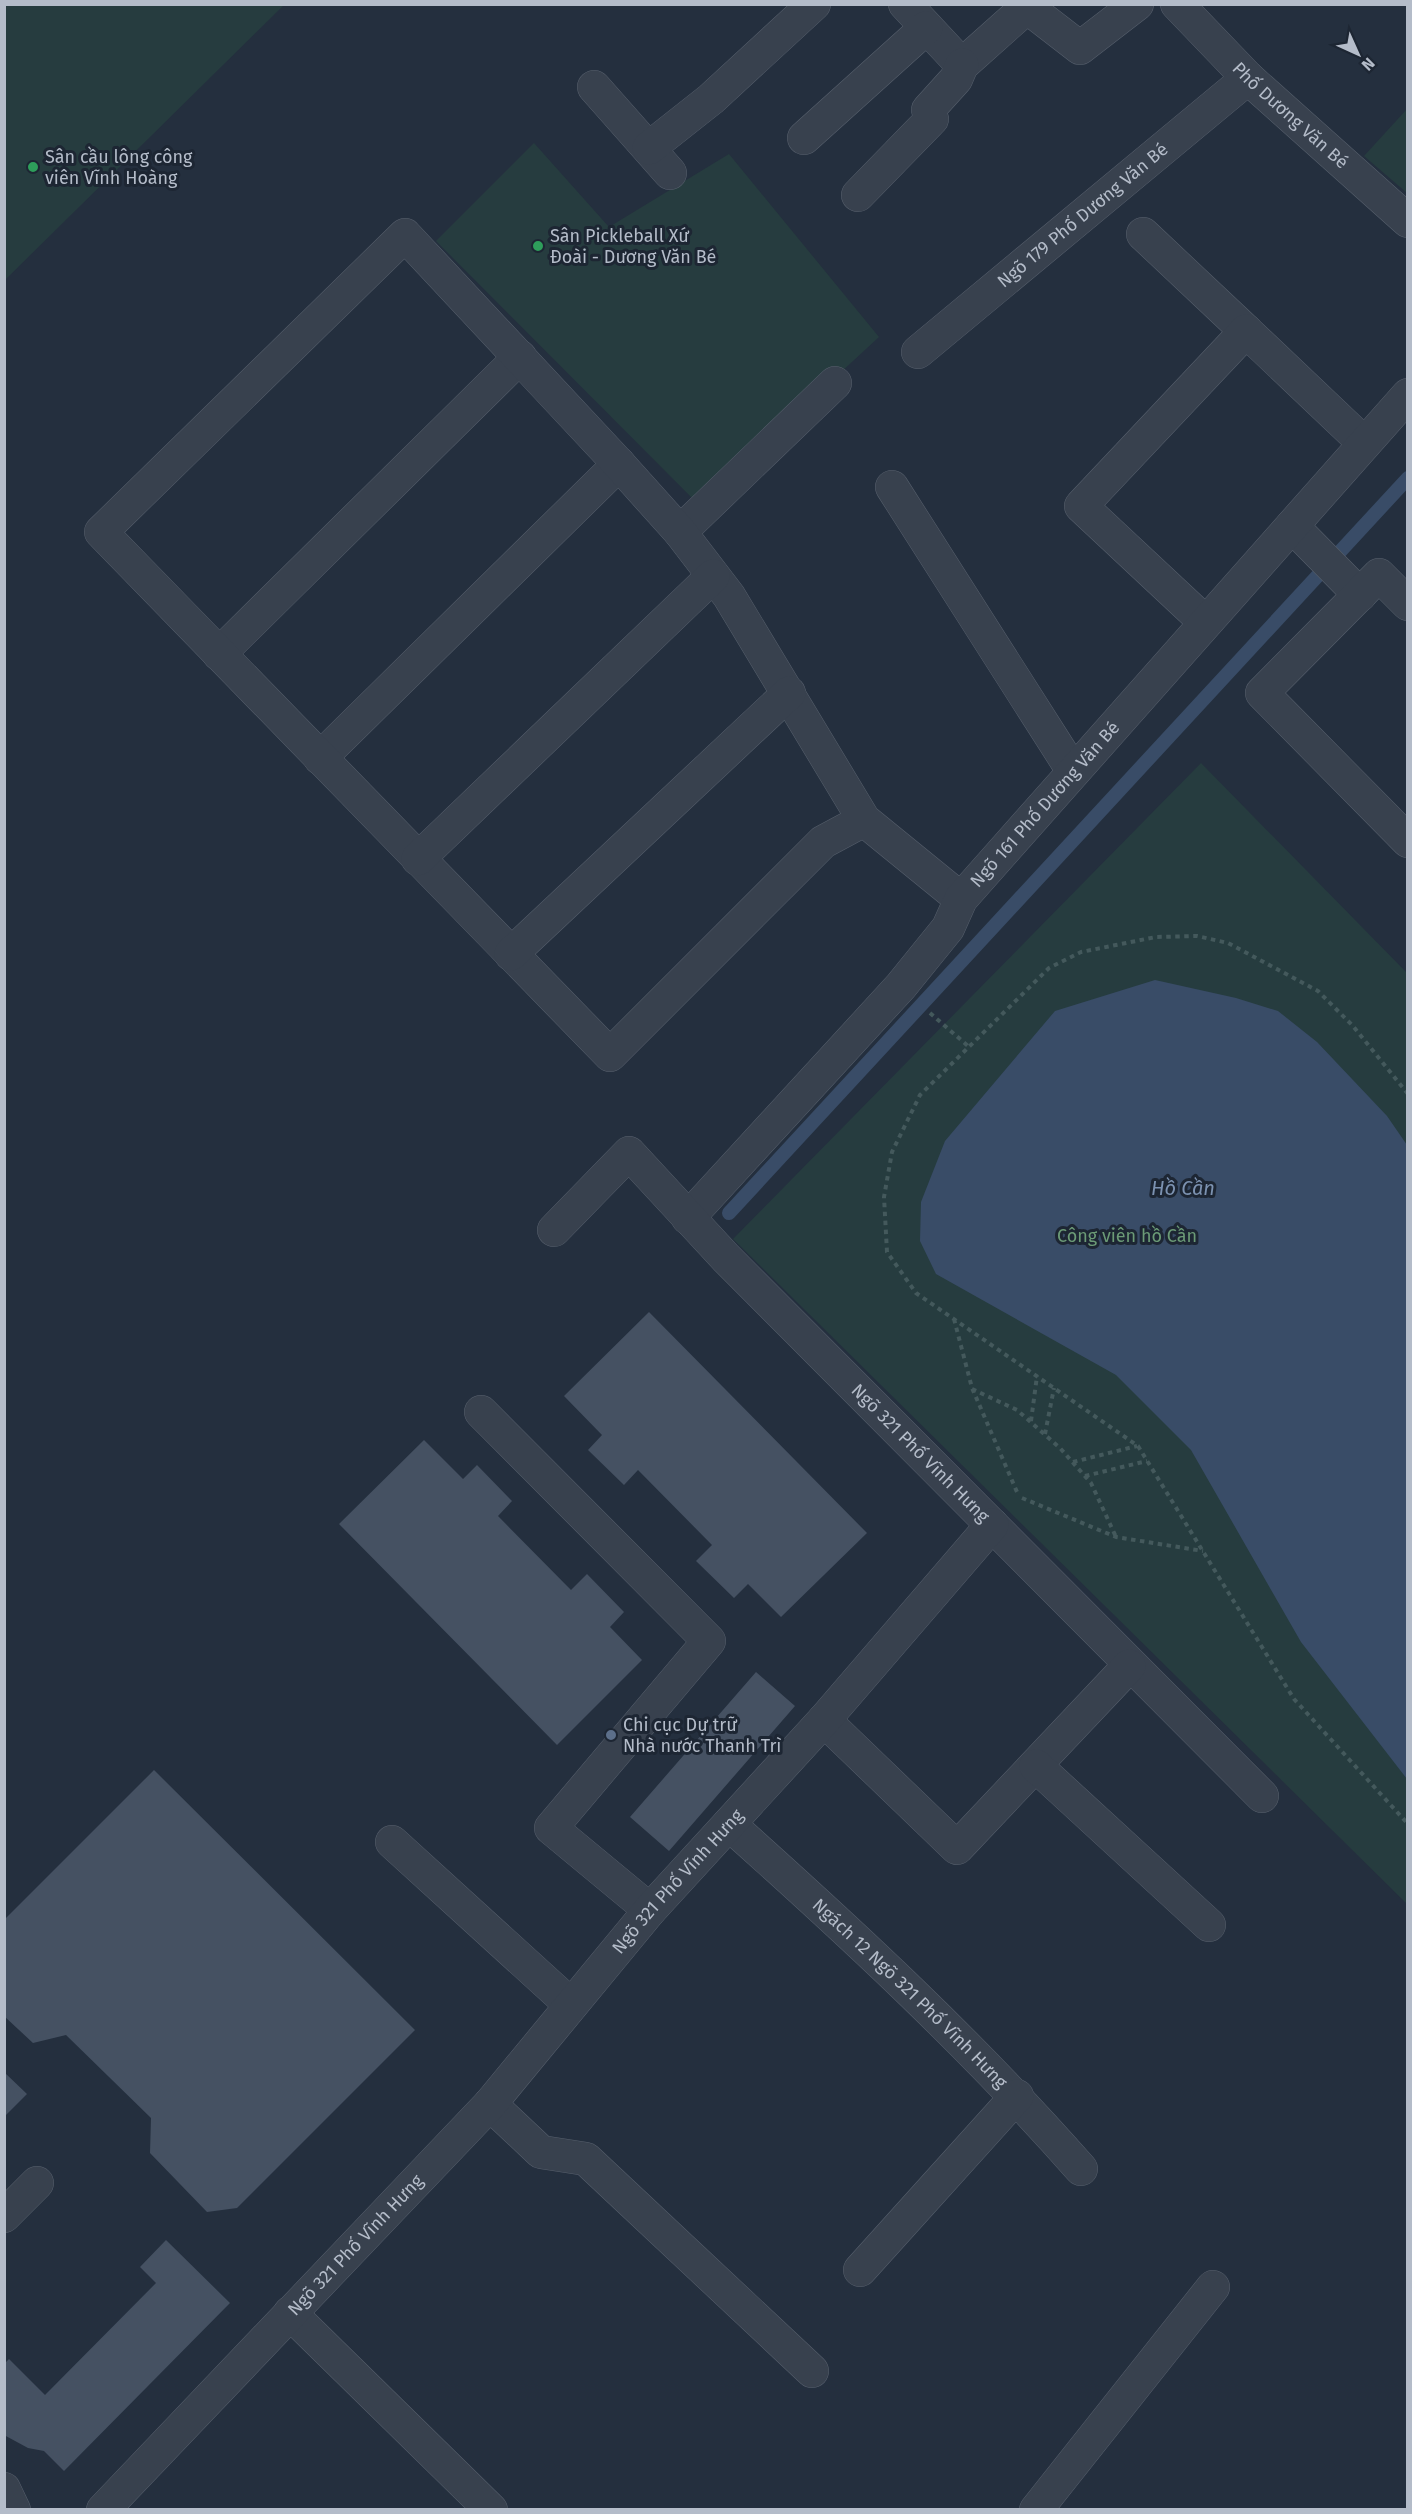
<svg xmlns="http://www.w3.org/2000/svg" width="1412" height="2514" font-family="'Fira Sans',sans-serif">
  <rect width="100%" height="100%" fill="#242f3e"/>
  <!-- green -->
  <path fill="#263c3f" d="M5,4H284V5L5,280Z
    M1407,109V193L1364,156Z
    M534,143L609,227L729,154L879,337L698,504L436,241Z
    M1201,763L1407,973V1904L733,1239Z"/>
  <!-- water -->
  <path fill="#394c67" d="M1155,980L1236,998L1278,1011L1317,1042L1387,1116L1407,1145V1779L1301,1642L1191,1450L1116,1375L936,1274L920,1241L921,1202L945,1141L1055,1011Z"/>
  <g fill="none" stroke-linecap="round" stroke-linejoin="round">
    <!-- stream -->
    <path stroke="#394c67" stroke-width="14" d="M729,1213L1408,478"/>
  </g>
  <!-- building -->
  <path fill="#455162" d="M649,1312L867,1533L781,1617L748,1584L734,1598L696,1561L712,1545L638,1470L624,1485L588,1450L602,1435L564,1396Z
    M424,1440L463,1479L477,1465L512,1501L498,1516L571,1590L587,1574L624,1612L610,1627L642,1660L557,1745L339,1524Z
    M756,1672L795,1706L669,1851L630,1817Z
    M154,1770L415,2030L237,2208L207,2212L150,2153L151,2118L66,2035L33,2043L4,2016V1920Z
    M4,2072L27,2094L4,2117Z
    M166,2240L230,2303L64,2471L44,2451L28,2448L4,2435V2364L9,2359L45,2395L156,2283L140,2267Z"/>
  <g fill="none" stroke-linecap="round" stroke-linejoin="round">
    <!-- minor casing -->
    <g stroke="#565f6c" stroke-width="34">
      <g id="minor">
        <path d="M905,4L962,65L1027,7L1080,48L1137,4"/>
        <path id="s1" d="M1177,4L1248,78L1408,221"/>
        <path d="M594,87L670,173"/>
        <path d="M804,138L926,28"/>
        <path d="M649,148L711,99L814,4"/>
        <path d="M858,195L932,119L928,110L956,79L962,65"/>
        <path d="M1143,234L1246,331"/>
        <path id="s2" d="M918,352L1248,78"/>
        <path d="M892,487L1073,771"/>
        <path d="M1292,526L1360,595"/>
        <path d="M680,532L835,383"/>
        <path d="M1408,604L1379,575L1262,693L1408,841"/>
        <path d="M1204,621L1081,506L1246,331L1364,443"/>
        <path d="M219,654L520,357"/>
        <path d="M320,758L619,464"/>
        <path d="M864,820L823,842L610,1055L101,532L405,235L619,464L680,532L729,596L864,820L961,899"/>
        <path d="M418,859L713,576"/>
        <path d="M511,954L789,693"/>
        <path id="s3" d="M688,1218L901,986L948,928L961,899L1408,395"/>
        <path id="s4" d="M554,1230L629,1153L726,1258L1262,1796"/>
        <path d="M481,1412L709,1641L551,1828L650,1910"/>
        <path d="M824,1720L957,1848L1129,1666"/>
        <path d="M1036,1766L1209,1925"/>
        <path id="s5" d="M729,1824C852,1934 972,2045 1081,2169"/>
        <path d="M392,1842L571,2005"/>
        <path d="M490,2104L541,2152L586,2159L812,2371"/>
        <path d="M4,2216L37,2183"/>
        <path d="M860,2270L1017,2096"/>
        <path d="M290,2313L491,2510"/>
        <path d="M4,2489L14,2510"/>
        <path id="s6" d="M103,2510L490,2104L650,1910L824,1720L992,1525"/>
        <path d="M1036,2510L1213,2287"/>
      </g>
    </g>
    <!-- path -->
    <path stroke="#44595c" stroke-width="4" stroke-dasharray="4.5 4.5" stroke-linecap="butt" d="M930,1013L968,1046
      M1408,1094L1352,1025L1318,991L1228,943L1197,936L1156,937L1081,952L1049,968L920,1095L892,1152L884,1197L887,1252L916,1293L1138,1446L1294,1699L1408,1824
      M954,1319L972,1388L1017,1492
      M972,1389L1017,1410L1060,1448L1091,1483L1116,1537
      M1031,1421L1037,1376
      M1045,1434L1054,1388
      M1073,1462L1137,1446
      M1085,1476L1147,1461
      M1022,1498L1116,1537L1203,1551"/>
    <!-- minor -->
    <use href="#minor" stroke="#38414e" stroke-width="33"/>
  </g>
  <!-- markers -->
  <g fill="#2e9e5b" stroke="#1d2633" stroke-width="2">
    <circle cx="33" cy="167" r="6"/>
    <circle cx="538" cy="246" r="6"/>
  </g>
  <circle fill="#5c6f8a" stroke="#1d2633" stroke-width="2" cx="611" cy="1735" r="6"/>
  <g text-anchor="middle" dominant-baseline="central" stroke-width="6" stroke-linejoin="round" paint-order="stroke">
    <!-- street labels -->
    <g font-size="18" fill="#b4bcc9" stroke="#1d2633">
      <text stroke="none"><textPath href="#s1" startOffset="159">Phố Dương Văn Bé</textPath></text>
      <text stroke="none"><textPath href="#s2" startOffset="214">Ngõ 179 Phố Dương Văn Bé</textPath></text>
      <text stroke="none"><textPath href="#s3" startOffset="548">Ngõ 161 Phố Dương Văn Bé</textPath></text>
      <text stroke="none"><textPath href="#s4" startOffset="526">Ngõ 321 Phố Vĩnh Hưng</textPath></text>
      <text stroke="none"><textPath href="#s6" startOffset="852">Ngõ 321 Phố Vĩnh Hưng</textPath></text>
      <text stroke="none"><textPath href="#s5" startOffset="248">Ngách 12 Ngõ 321 Phố Vĩnh Hưng</textPath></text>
      <text stroke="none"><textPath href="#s6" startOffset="366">Ngõ 321 Phố Vĩnh Hưng</textPath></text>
    </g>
    <!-- poi labels -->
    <g font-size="18" fill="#b4bcc9" stroke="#1d2633" text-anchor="start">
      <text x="45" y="157">Sân cầu lông công<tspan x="45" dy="21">viên Vĩnh Hoàng</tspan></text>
      <text x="550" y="236">Sân Pickleball Xứ<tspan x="550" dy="21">Đoài - Dương Văn Bé</tspan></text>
      <text x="623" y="1725">Chi cục Dự trữ<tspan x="623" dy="21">Nhà nước Thanh Trì</tspan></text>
    </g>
    <!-- park labels -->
    <g font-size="18" fill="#6b9a76" stroke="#1d2633">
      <text x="1127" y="1236">Công viên hồ Cần</text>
    </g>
    <!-- water labels -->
    <g font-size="20" font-style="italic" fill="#7c92b1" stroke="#1d2633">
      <text x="1183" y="1188">Hồ Cần</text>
    </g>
  </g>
  <!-- border -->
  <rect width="1412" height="2514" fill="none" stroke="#b4bcc9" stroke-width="12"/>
  <!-- north arrow -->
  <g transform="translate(1358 54) rotate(135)" stroke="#1d2633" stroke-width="4.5" paint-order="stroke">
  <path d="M0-4.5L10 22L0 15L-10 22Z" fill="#b4bcc9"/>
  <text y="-9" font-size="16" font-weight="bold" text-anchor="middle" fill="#b4bcc9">N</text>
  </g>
</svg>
